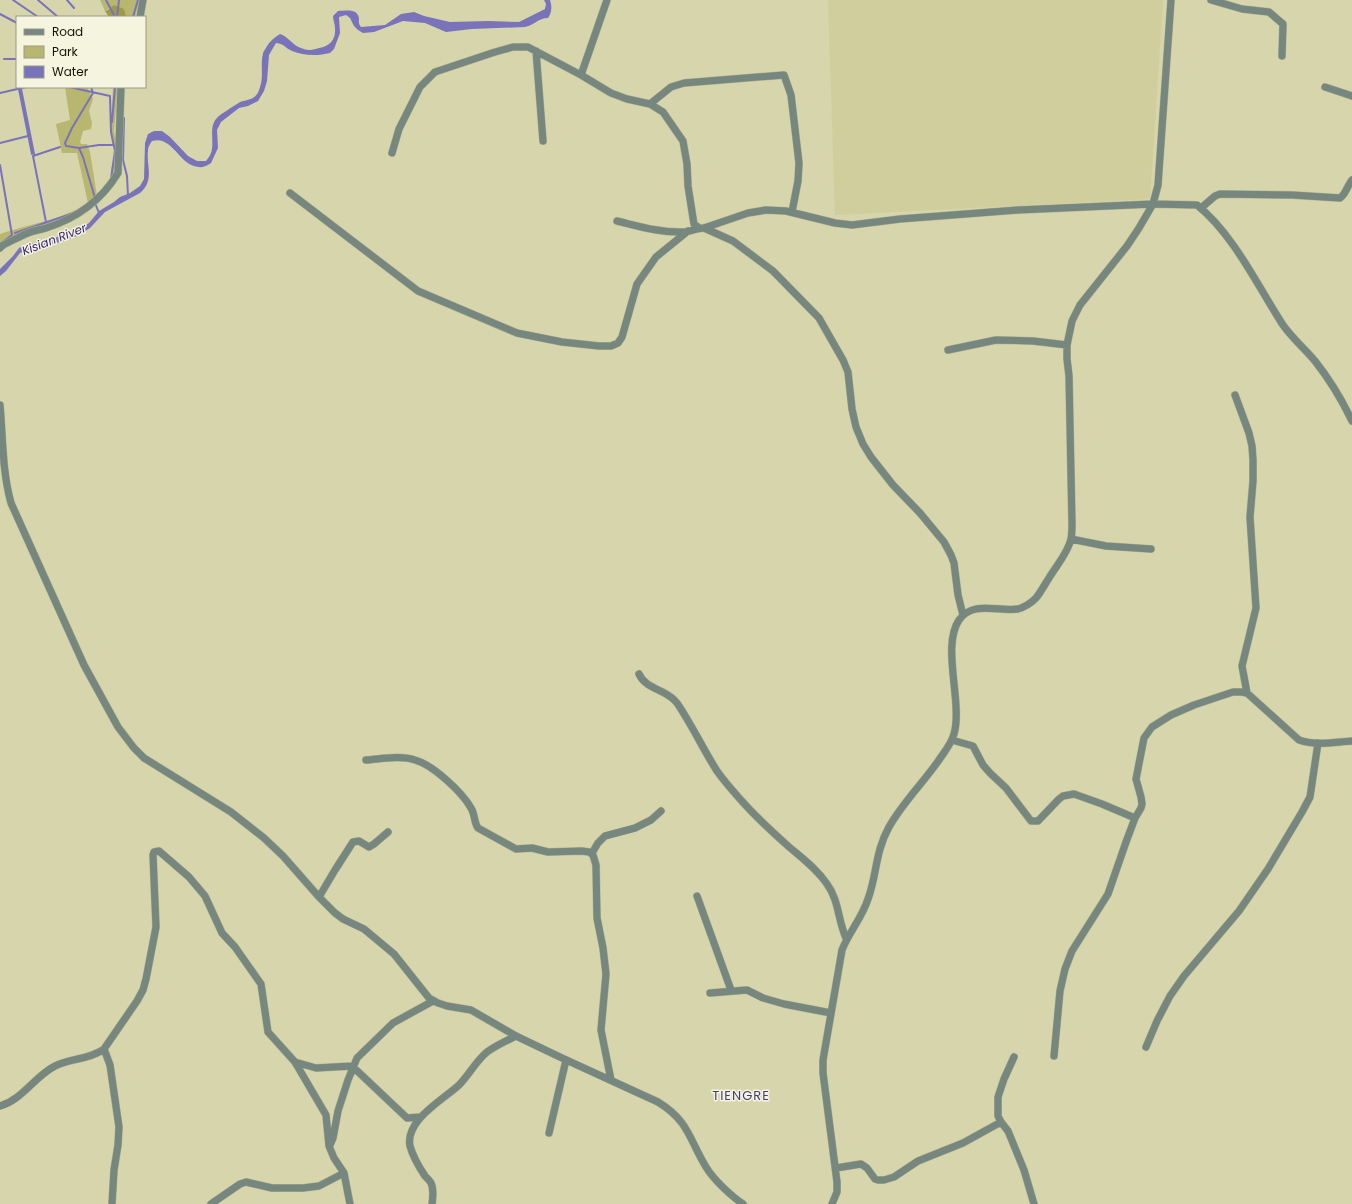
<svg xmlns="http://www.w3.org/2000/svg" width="1352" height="1204" font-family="Poppins,sans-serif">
  <rect width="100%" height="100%" fill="#d6d5ab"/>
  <!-- built -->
  <path fill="#cfce9c" d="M828,0H1163L1150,199L835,215Z"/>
  <!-- green -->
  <path fill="#b9b670" d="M100,0H140L135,17H116L112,7L105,11Z
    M65,87H87L93,99L89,111L92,123L91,129L83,131L80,142L81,144H87L90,152L97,196L85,209L0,246V234C29,224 62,220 88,203L77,153H62L56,124L70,120Z
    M113,87H118L114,131L118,154L117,173L109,182L112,175L111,170L115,151L112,142L111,124Z"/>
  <!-- forest -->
  <path fill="#9f9a45" d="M114,5L124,9L126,17H109L105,11L108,10Z"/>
  <!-- water -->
  <path fill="#7973ba" d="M544,0H550C552,7 552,12 548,18C538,18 535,25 525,27L472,29L446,32L425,23L403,21L374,32L363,33L358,30L354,26L350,18L346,15L339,17L340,33L334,49L330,53C318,56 304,56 292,51C285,48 285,44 276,43L269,55L267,81L264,91L258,101L248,106L239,108L221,122L217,130L218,148L211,163C208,165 203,168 199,167C179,166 173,135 152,141C150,144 148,147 148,150C146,166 155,180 140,193L105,212L90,228L79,235L64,241L28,250L20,253L6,271L0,276V269L13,256L19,248L28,244L49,240L79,229L89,223L99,211L114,202L120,197L130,193L140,186L144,179L145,143L148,134L154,131H162L170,137L188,156L197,161H206C208,158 210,156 211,153C215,142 208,127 217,118C219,115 237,104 240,102C249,99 257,100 260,87C264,76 260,64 263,54C263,51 266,49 267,46C270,41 275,37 280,34C289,37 292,45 301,48C307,51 314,50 319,48C330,46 336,40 335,28C335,24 333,20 333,16L338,11C345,11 357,8 359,18C359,22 358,23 361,27L385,25L401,14L414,12L424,16L450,22L489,21L519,22L545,9L546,4Z"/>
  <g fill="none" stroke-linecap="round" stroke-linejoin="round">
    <!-- stream -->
    <path stroke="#7973ba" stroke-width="2" d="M13,0L38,17
      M38,0L58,17
      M67,0L74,8
      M106,0L115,17
      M0,14L17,23
      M117,17L119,0
      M133,17L138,0
      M4,59H17
      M69,87L110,96L111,132L115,151L111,179
      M91,87L93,93L72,128L65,143L66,146L79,148L83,157L95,198
      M19,89L32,154
      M21,89L34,154
      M0,93L26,87
      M124,118L123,160L127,176L128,196
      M112,122L115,87
      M0,143L28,136
      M79,148L99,145H113
      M0,165L12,235L4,241
      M95,203L99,213
      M46,222L33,156L60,147
      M15,233L71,214"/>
    <!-- minor casing -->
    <g stroke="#b3b28d" stroke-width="8">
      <path id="minor" d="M1211,0L1242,9L1269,12L1283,24L1282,56
        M140,17L143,0
        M536,51L543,141
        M581,75L607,0
        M1325,87L1352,96
        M650,104L671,87L684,83L784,75L791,95L799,163L798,181L792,212
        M392,153L399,129L420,87L435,72L495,52L513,47H528L581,75L611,93L627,99L650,104L663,112L683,141L687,164L688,186L693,218L694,224L698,227
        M290,193L418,291L517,333L562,342L599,346H611L618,343L622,337L637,284L656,257L688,231
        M1201,208L1215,196L1220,194L1292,195L1340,198C1346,194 1347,186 1352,180
        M617,221C638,226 661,233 683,232C690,232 697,228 704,228L748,213L766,210L786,211L835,223L852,225L900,219L1018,210L1153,204L1197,205C1234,235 1257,285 1283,325C1292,338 1305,349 1315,361C1330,380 1342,400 1352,421
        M704,228L733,241L773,271L819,318L843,360L848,372L852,409L856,427L863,444L871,457L893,485L920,513L944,542L951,555L954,563L958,595L963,615
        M0,248L3,245C12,241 20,236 28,233C34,230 40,230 46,228C78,218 101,201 118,173L121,87
        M948,350L996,340L1033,341L1067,345
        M1235,395L1249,433L1252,446L1253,460V481L1250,517L1256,608L1242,666L1247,693
        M0,405C3,438 2,470 11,503L84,665L118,727L134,748L144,758L231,812L264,838L283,856L319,897L335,913L343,919L364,929L394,954L429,998L438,1003L447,1006L471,1010L516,1036L562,1058L658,1102C689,1121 689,1139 706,1167C713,1179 731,1196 743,1204
        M1071,539L1106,546L1151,549
        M639,674C646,690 667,689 677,703C692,725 703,749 717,771C724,781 732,790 740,799C755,816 771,831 788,846C802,858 817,869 827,884C839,900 838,921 846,938
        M952,740L973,746L983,765L990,773L1006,788L1031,821H1038L1059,799L1063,796L1074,794L1102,804L1135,818
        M366,760C381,759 400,755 415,760C433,765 462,792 471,808C475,814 474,823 478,828L516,849L532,848L548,852L582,851L589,852L593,855L596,865L597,918L603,948L606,974L601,1030L611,1080
        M592,853L598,843L605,836L635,828L651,820L661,811
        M697,896L731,990
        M319,897L335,870L353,842L359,841L369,847L374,844L388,832
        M710,993L747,990L763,998L784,1004L831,1013
        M1146,1047L1157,1021L1170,996L1184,976L1239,911L1268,869L1302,812L1310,797L1318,743
        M104,1049L110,1065L119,1127L118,1145L114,1170L112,1204
        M1054,1056L1060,991L1065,969L1072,951L1108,894L1126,842L1135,818L1141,808L1142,804L1141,797L1136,779L1144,738L1152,727L1171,715L1194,705L1233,692H1241L1247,693L1299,740C1316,746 1335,742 1352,741
        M1014,1057L1004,1079L998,1097V1116L1001,1122L1008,1131L1024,1170L1034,1204
        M295,1062L316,1068L352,1066L407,1118L420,1117
        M0,1106C22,1100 35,1076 55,1066C70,1058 89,1060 104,1049L137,1001L143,990L146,979L156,927L153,855L154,852L159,851L189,877L205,896L222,933L235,947L261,984L268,1032L295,1062L326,1115L329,1146L334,1158L344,1173L350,1204
        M549,1133L566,1060
        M330,1145L333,1138L338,1111L348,1080L357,1058L393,1023L433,1001
        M836,1168L861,1164L867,1168L875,1179L878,1180H884L894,1177L918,1161L963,1143L1001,1122
        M211,1204L240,1184L246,1182L272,1188H303L319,1186L344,1173
        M432,1204C433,1197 434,1189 431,1183C430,1181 427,1178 425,1176C419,1167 413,1157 410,1146C405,1120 443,1100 459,1085C469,1075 476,1061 487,1052C495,1046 506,1041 516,1036
        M832,1204L837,1192V1182L823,1073V1060L842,950C849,932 862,918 868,899C877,875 875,852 889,827C903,802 925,781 941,757C946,750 952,742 954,734C963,702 941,647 959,620C973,600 998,612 1018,609C1025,607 1031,603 1036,598C1041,592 1045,584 1049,578C1056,566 1068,553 1071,539C1072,534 1072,528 1072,524L1069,376L1067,359V345L1072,321L1080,305L1127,246L1139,228L1153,204L1158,185L1171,0"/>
    </g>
    <!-- minor -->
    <use href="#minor" stroke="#75877f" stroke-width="7"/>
  </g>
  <g text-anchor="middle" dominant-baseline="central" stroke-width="3" stroke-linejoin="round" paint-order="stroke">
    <!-- water labels -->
    <g font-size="12" font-style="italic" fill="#352378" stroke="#f5f4df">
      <text transform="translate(54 239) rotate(-21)">Kisian River</text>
    </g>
    <!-- quarter labels -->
    <g font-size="13" letter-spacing="1" fill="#443d7a" stroke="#f5f4df">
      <text x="741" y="1095">TIENGRE</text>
    </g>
  </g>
  <!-- legend -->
  <rect x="16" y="16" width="130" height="72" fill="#f5f4df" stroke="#9b9a88"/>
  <rect x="24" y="29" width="20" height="6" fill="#75877f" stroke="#9b9a88"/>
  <text x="52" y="36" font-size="12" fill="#151405">Road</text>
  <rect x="24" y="46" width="20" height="12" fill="#b9b670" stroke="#9b9a88"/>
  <text x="52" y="56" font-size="12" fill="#151405">Park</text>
  <rect x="24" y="66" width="20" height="12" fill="#7973ba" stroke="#9b9a88"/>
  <text x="52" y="76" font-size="12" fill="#151405">Water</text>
</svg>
